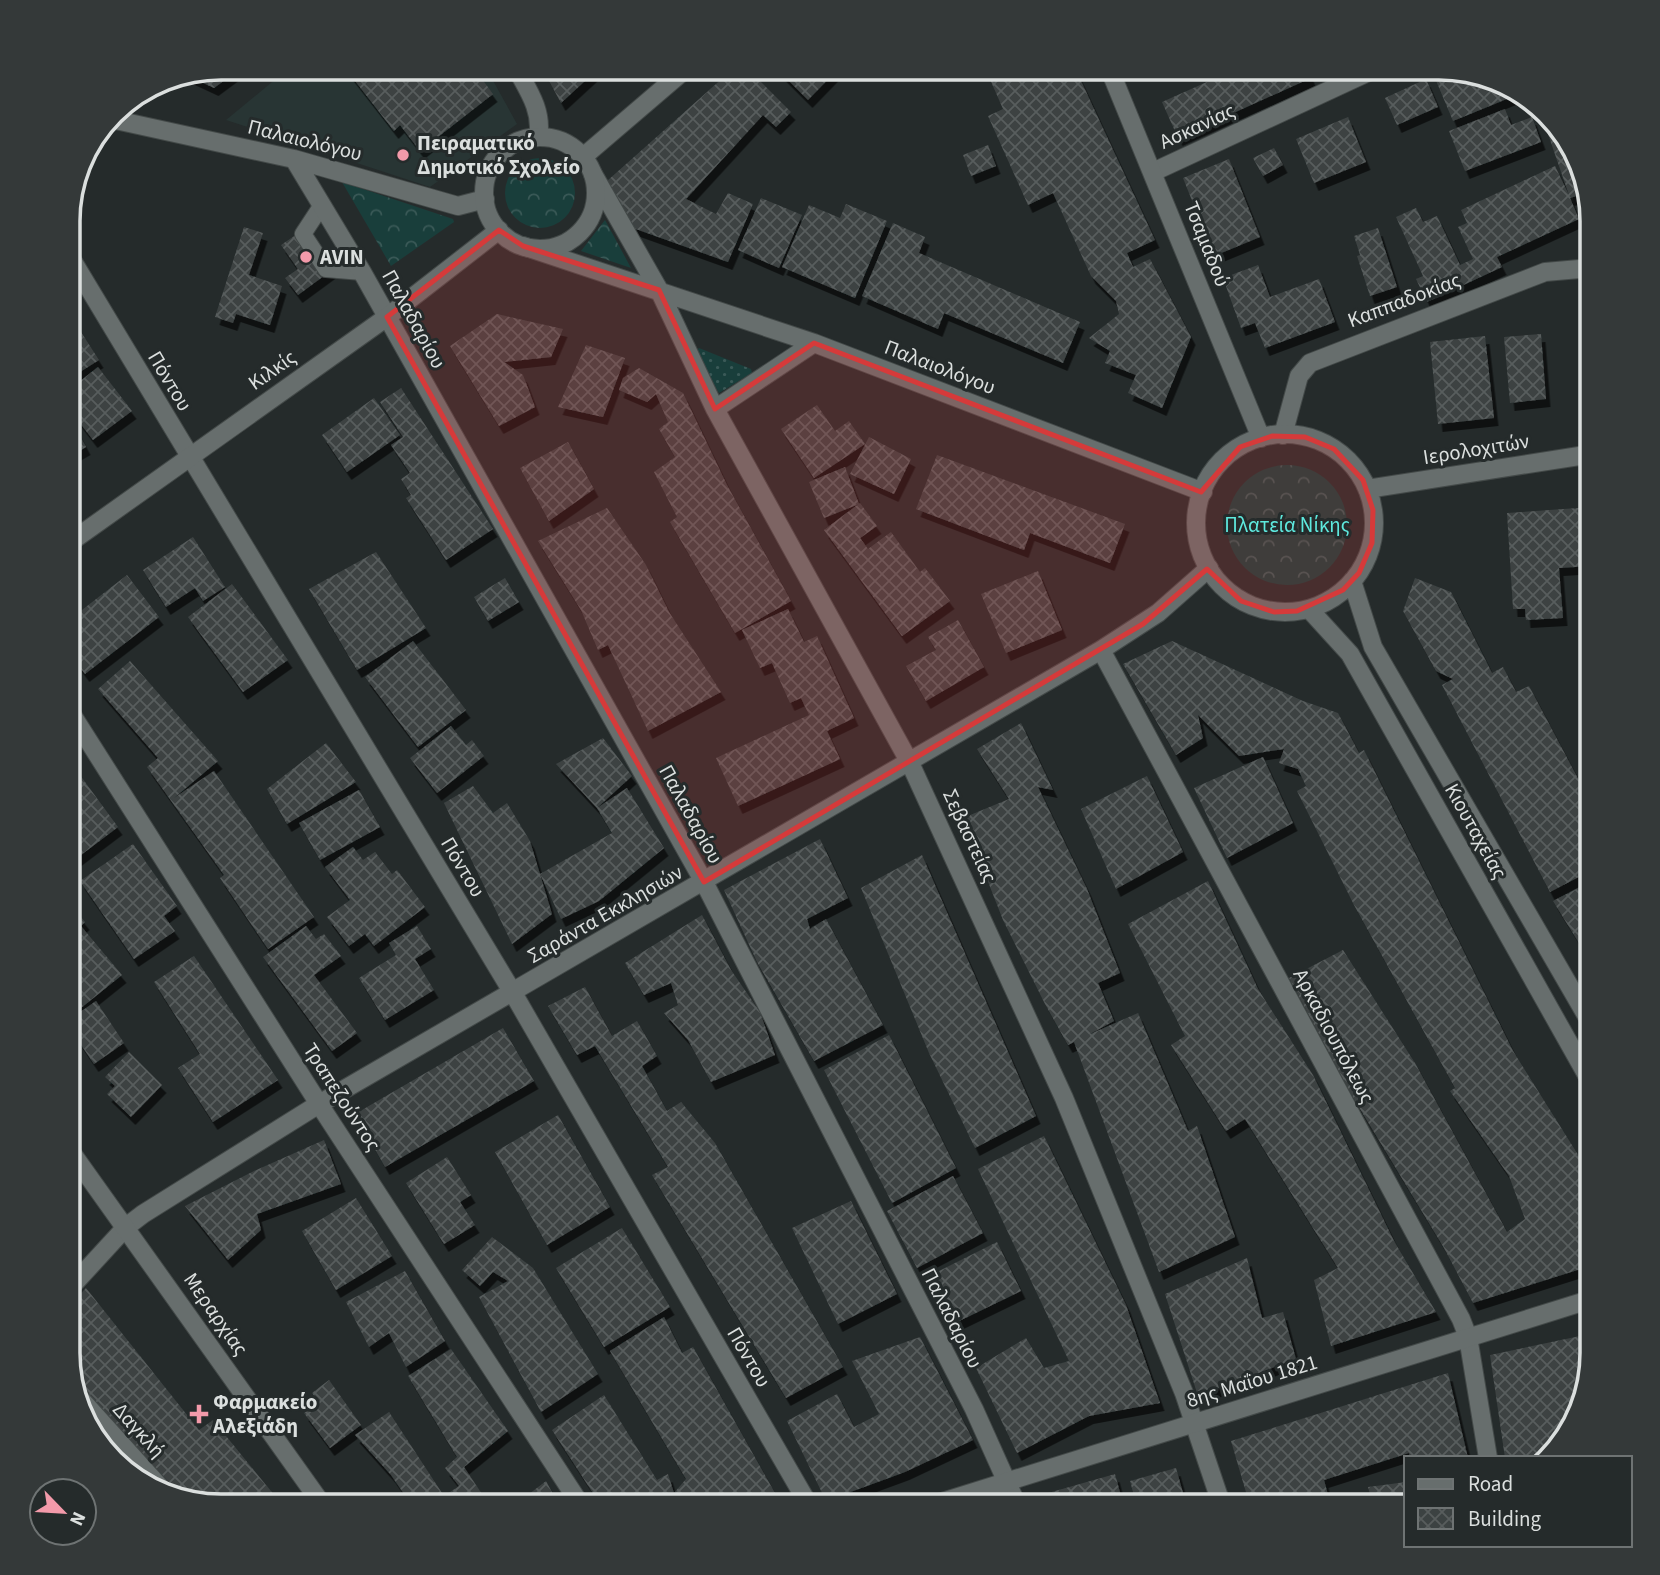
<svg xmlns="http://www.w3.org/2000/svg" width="1660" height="1575" font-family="'Source Sans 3',sans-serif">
  <defs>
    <pattern id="grass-dots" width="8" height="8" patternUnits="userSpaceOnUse" patternTransform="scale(1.75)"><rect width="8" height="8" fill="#193e3b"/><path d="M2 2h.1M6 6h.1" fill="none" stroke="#3a5957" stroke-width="1.8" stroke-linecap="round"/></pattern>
    <pattern id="park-crowns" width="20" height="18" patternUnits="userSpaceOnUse" patternTransform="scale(1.75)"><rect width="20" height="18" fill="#193e3b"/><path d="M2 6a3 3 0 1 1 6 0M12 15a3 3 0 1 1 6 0" fill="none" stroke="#3a5957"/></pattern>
    <pattern id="building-cross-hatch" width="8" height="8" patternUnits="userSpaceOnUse" patternTransform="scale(1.75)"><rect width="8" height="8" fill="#3c4242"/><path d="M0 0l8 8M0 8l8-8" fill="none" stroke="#585d5d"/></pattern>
    <filter id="shadow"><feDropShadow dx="4.5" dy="8" stdDeviation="0" flood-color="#0009"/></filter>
  </defs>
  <rect width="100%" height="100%" fill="#252b2b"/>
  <!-- built -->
  <path fill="#283534" d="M289,68H486L517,124L430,187L226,120Z"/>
  <!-- grass -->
  <path fill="url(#grass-dots)" d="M699,348L751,369L752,373L719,393L695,352Z"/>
  <!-- park -->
  <path fill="url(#park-crowns)" d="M505 193a35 35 0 1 1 70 0a35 35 0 1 1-70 0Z
    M342,182L453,219L454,222L391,266Z
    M605,220L631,268L581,251Z
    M1227 525a60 60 0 1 1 120 0a60 60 0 1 1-120 0Z"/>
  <!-- building -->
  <path fill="url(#building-cross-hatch)" filter="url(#shadow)" d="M222,68H241L214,88L186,75Z
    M345,68H474L493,94L420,151L400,125L394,131Z
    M542,68H599L561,103Z
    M734,68H747L791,112L776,127L763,115L686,199L716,214L728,193L753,204L728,262L633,228L607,181Z
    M776,68H839L808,100Z
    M985,68H1075L1155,240L1127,253L1133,267L1150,259L1191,337L1162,408L1128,393L1136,375L1105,363L1110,351L1089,338L1119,314L1116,301L1091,276L1053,193L1028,205L988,116L1003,109Z
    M1236,69H1307L1311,78L1178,138L1162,102Z
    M1439,69L1506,84L1514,96L1453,121L1432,71Z
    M1426,79L1438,107L1397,125L1385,98Z
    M1505,109L1511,125L1532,117L1541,142L1465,171L1449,131Z
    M1543,110L1580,163L1587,193L1570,198L1579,219L1497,257L1502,267L1427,302L1416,279L1423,276L1396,217L1416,208L1423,222L1437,216L1460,265L1473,259L1458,227L1467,223L1461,210L1555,166L1569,195L1540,111Z
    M1348,117L1366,162L1314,183L1296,139Z
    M988,145L996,166L971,176L963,155Z
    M1274,148L1283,165L1263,176L1253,158Z
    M1229,159L1260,237L1214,256L1183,178Z
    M761,198L802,215L779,268L738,250Z
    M846,204L887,221L855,298L782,267L809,205L840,218Z
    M893,223L925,237L919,253L1080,322L1063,363L944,313L938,329L862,296Z
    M244,227L263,233L249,275L282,286L270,325L236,314L233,323L215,317Z
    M1378,228L1397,287L1370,296L1357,256L1360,255L1354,236Z
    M303,230L332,270L298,295L285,278L298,269L281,245Z
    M1258,265L1270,297L1319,279L1335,322L1265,348L1255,323L1241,328L1223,278Z
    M497,314L563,329L551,357L504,362L523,375L535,407L499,426L450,346Z
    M81,332L99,360L69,379V333L72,338Z
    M1541,334L1546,399L1510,403L1504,337Z
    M1485,336L1494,418L1438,424L1430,342Z
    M586,345L625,358L603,417L558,407Z
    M98,367L132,411L93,440L69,409V390Z
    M639,368L683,393L727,485L791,601L735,633L670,522L677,517L654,472L675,457L659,429L668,422L656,394L647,402L619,390L623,378Z
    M401,388L493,529L446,560L406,498L411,495L401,479L410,473L391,445L403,437L380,402Z
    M374,398L400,435L347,472L322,435Z
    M817,405L835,431L849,421L865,444L814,478L781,429Z
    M69,415L86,447L69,457Z
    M869,437L911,459L894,494L850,474Z
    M568,442L594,489L549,521L520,468Z
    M937,455L1125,524L1110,563L1030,533L1024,550L916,509Z
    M845,467L859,504L824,518L809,482Z
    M860,503L877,526L860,538L868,549L891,532L920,572L925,568L950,601L902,636L824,530Z
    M1592,507V566L1559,568L1563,618L1526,620L1525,609H1513L1507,513Z
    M607,508L646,565L669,612L721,692L648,731L608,645L598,650L581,610L538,541Z
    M193,537L225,587L203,601L195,588L166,607L143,570Z
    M376,552L426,628L357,670L309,589Z
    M1038,571L1062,630L1006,653L981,594Z
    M127,575L159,617L85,674L69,653V620Z
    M505,578L519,602L488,621L474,597Z
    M1415,578L1451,592L1492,673L1503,667L1516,692L1529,686L1592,805V870L1550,892L1442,685L1453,679L1436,671L1403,611Z
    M232,584L288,660L243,692L188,617Z
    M788,609L804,642L817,636L854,718L827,731L840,759L738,806L716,758L809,715L801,698L790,703L772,663L760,668L742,630Z
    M958,620L984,667L926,701L906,666L936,650L928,637Z
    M413,641L466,710L418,747L365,677Z
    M1172,641L1303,701L1338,713L1359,753L1364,750L1513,1051L1592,1177V1245L1587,1267L1473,1303L1444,1248L1351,1094L1289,978L1343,950L1415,1063L1507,1232L1525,1219L1509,1176L1450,1091L1455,1088L1354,905L1297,791L1306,786L1298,769L1279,763L1284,749L1239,756L1198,715L1203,738L1176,755L1123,664Z
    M130,661L218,761L174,798L214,771L314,917L268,949L220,878L224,875L147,767L158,758L98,689Z
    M1021,723L1053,790L1038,787L1087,889L1120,973L1098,983L1114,1021L1088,1035L1138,1013L1188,1131L1197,1126L1235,1237L1159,1272L1074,1042L1068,1045L1045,1004L1003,920L963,818L1009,799L977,749Z
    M451,726L466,745L472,740L484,756L437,793L410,758Z
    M603,738L632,776L597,808L556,764Z
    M326,743L356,782L287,824L267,789Z
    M1263,757L1293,823L1227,858L1194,788Z
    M69,760L118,827L73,861L69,855Z
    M1147,776L1183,852L1116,889L1081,809Z
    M473,786L493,813L507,803L530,841L552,914L512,944L444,803Z
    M627,788L664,848L599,901L561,919L540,874L612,833L597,808Z
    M359,790L380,827L320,860L299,823Z
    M820,839L848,898L807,919L810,929L826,919L883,1025L814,1061L757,962L724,890Z
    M133,844L177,906L164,916L175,931L134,959L80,881Z
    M353,847L363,860L375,852L392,874L397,870L425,907L374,946L365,934L349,946L327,917L350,900L325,867Z
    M922,855L1036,1116L975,1148L929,1053L861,888Z
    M1208,881L1258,989L1313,1075L1394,1241L1436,1312L1331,1346L1314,1280L1338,1268L1245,1119L1226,1131L1171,1045L1185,1036L1128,924Z
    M1592,881V964L1553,901Z
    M69,902L85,922L81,926L122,975L71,1016L69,1012Z
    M702,915L731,970L760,1012L775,1055L711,1082L688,1040L664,1013L678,1005L671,983L644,995L625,963Z
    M306,926L316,939L324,934L341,956L314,975L357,1033L332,1051L263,957Z
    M417,926L431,949L415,959L434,990L385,1020L359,978L396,955L389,943Z
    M194,956L278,1080L213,1122L178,1068L200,1054L154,982Z
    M585,987L612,1036L637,1021L657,1056L642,1066L667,1111L681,1102L715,1143L843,1367L786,1398L652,1175L668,1167L595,1046L577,1055L548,1006Z
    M96,1001L124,1043L94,1064L69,1027V1020Z
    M503,1028L534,1081L385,1167L355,1114Z
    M889,1035L956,1168L892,1203L824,1070Z
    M129,1052L162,1085L131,1117L107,1094L115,1086L105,1077Z
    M558,1115L610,1207L547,1245L495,1152Z
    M1044,1136L1126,1305L1160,1403L1089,1416L1017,1453L976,1368L1026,1338L1044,1368L1069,1361L978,1169Z
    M324,1140L341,1184L257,1214L261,1230L228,1260L185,1206L254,1171Z
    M447,1157L471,1195L460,1202L475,1225L444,1244L406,1183Z
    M953,1176L983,1233L917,1268L887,1211Z
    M356,1198L392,1256L336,1290L302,1231Z
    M851,1201L897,1294L838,1324L792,1228Z
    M622,1228L670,1307L604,1347L556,1268Z
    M492,1237L533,1268L598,1374L541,1412L479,1297L508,1281L493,1272L480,1286L462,1270Z
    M997,1242L1021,1291L951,1325L927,1277Z
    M1247,1258L1262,1318L1283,1312L1296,1359L1198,1396L1165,1294Z
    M405,1271L445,1341L406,1367L389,1333L369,1347L346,1302Z
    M86,1288L199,1430L213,1420L284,1507H222L185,1499L72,1379L69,1363V1306Z
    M664,1317L682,1353L693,1347L775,1493L770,1507H602L552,1430L604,1395L657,1480L668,1474L674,1493L686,1479L610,1351Z
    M1580,1336H1592V1353L1580,1412L1549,1458H1505L1490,1355Z
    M920,1337L973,1440L905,1472L826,1501L787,1421L837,1394L854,1427L879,1414L852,1361Z
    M451,1349L508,1431L464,1467L482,1494L468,1507H413L391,1475L355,1435L389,1412L444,1496L459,1486L445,1468L457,1457L408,1376Z
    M1448,1373L1468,1458H1410L1409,1453L1324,1480L1331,1506H1250L1231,1441Z
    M329,1380L361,1425L330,1448L304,1413L319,1402L312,1393Z
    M107,1443L130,1472V1473L113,1461L103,1446Z
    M1176,1468L1187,1507H1137L1130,1481Z
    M1115,1474L1124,1507H1052L1048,1493Z
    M546,1481L560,1507H512Z
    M1406,1482V1506H1373L1368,1487Z"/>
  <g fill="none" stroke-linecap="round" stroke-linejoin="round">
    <!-- service casing -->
    <g stroke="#434948" stroke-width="18">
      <path id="service" d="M322,205L303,234L326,269L362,272"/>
    </g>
    <!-- minor casing -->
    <g stroke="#434948" stroke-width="20">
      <path id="minor" d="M516,68C528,90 543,111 538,137
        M111,119L294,159L458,206L485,199
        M294,159L362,272L704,882L974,1409L1018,1507
        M1153,172L1375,69
        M593,174L659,290L715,409L910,763L1064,1098L1184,1393L1222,1506
        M523,246L814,343L1203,492
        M69,255L513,993L810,1507
        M715,409L814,343
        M1283,435L1299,376L1310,363L1545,272L1591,268
        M1101,650L1461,1319L1468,1337L1488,1458
        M69,710L319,1104L582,1507
        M69,1289L126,1227L143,1214L319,1104L1101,650L1158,613L1209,568
        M76,1394L168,1496"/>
    </g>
    <!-- tertiary casing -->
    <g stroke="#434948" stroke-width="20">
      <path id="tertiary" d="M1109,68L1261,438
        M1196 523a89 89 0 1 1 178 0a89 89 0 1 1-178 0Z
        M1367,489L1592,454
        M1352,581L1373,647L1592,1025
        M1309,609L1350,654L1592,1084
        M926,1507L1592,1299"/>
    </g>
    <!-- secondary casing -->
    <g stroke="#434948" stroke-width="20">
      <path id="secondary" d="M484 193a56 56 0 1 1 112 0a56 56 0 1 1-112 0Z
        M583,157L687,68
        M69,543L387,317L499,230
        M69,1149L324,1507"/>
    </g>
    <!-- service -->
    <use href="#service" stroke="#676e6d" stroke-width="16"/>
    <!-- minor -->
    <use href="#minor" stroke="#676e6d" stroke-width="18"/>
    <!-- tertiary -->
    <use href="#tertiary" stroke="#676e6d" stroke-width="18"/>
    <!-- secondary -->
    <use href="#secondary" stroke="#676e6d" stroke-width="18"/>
  </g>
  <!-- marked area -->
  <path fill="#d63a3a" fill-opacity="0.2" stroke="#d63a3a" stroke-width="5" stroke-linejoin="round" d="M499,230L523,246L659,290L715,409L814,343L1201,492L1240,447L1272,436L1305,437L1334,449L1363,480L1373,510L1372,543L1359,573L1343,590L1297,611L1274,612L1241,601L1207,569L1143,624L704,882L387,317Z"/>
  <!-- markers -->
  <g fill="#f39aaa" stroke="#252b2b" stroke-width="2.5">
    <circle cx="403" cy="155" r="7"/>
    <circle cx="306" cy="257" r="7"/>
    <path d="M195.5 1403.5h7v7h7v7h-7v7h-7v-7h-7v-7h7z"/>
  </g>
  <g text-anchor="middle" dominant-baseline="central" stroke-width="6" stroke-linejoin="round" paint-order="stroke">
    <!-- street labels -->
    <g font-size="21" fill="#dbdfde" stroke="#252b2b">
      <text transform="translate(1197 126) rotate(-25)">Ασκανίας</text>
      <text transform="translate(305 140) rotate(14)">Παλαιολόγου</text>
      <text transform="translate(1207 244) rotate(68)">Τσαμαδού</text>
      <text transform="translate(1404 300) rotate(-21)">Καππαδοκίας</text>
      <text transform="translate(414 319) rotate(61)">Παλαδαρίου</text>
      <text transform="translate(940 367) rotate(21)">Παλαιολόγου</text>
      <text transform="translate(272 370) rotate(-35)">Κιλκίς</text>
      <text transform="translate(170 381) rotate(59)">Πόντου</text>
      <text transform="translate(1476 449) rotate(-9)">Ιερολοχιτών</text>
      <text transform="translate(691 814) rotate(61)">Παλαδαρίου</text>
      <text transform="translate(1476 831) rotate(61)">Κιουταχείας</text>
      <text transform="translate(970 836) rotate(65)">Σεβαστείας</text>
      <text transform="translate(463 867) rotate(59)">Πόντου</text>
      <text transform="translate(605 914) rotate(-30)">Σαράντα Εκκλησιών</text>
      <text transform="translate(1334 1036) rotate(62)">Αρκαδιουπόλεως</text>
      <text transform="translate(342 1097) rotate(57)">Τραπεζούντος</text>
      <text transform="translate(216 1314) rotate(55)">Μεραρχίας</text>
      <text transform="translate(952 1318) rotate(63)">Παλαδαρίου</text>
      <text transform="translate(749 1357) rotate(60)">Πόντου</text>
      <text transform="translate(1252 1381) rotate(-17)">8ης Μαΐου 1821</text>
      <text transform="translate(139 1430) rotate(48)">Δαγκλή</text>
    </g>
    <!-- poi labels -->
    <g font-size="21" font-weight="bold" fill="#dbdfde" stroke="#252b2b" text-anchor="start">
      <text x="417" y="143">Πειραματικό<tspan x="417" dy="24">Δημοτικό Σχολείο</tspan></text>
      <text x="320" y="257">AVIN</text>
      <text x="213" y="1402">Φαρμακείο<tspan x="213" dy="24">Αλεξιάδη</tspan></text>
    </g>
    <!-- park labels -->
    <g font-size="21" fill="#5ee9de" stroke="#252b2b">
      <text x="1287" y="525">Πλατεία Νίκης</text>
    </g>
  </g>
  <!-- crop -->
  <path d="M0 0H1660V1575H0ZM221 80H1439A141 141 0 0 1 1580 221V1353A141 141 0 0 1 1439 1494H221A141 141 0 0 1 80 1353V221A141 141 0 0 1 221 80Z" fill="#343939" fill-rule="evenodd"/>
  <path fill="none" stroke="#dbdfde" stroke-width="3.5" d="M221 80H1439A141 141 0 0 1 1580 221V1353A141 141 0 0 1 1439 1494H221A141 141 0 0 1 80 1353V221A141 141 0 0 1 221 80Z"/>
  <!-- legend -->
  <rect x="1404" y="1456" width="228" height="91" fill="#252b2b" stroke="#6e7373" stroke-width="2"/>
  <rect x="1418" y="1479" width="35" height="10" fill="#676e6d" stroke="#6e7373" stroke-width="2"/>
  <text x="1468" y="1491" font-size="21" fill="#dbdfde">Road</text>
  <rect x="1418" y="1508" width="35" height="21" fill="url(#building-cross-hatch)" stroke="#6e7373" stroke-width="2"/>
  <text x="1468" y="1526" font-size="21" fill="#dbdfde">Building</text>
  <!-- north arrow -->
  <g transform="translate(63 1512) rotate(115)"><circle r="33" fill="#252b2b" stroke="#6e7373" stroke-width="2"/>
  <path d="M0-5L12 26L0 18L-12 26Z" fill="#f39aaa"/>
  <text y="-10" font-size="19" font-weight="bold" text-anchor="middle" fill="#dbdfde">N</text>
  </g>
</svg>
